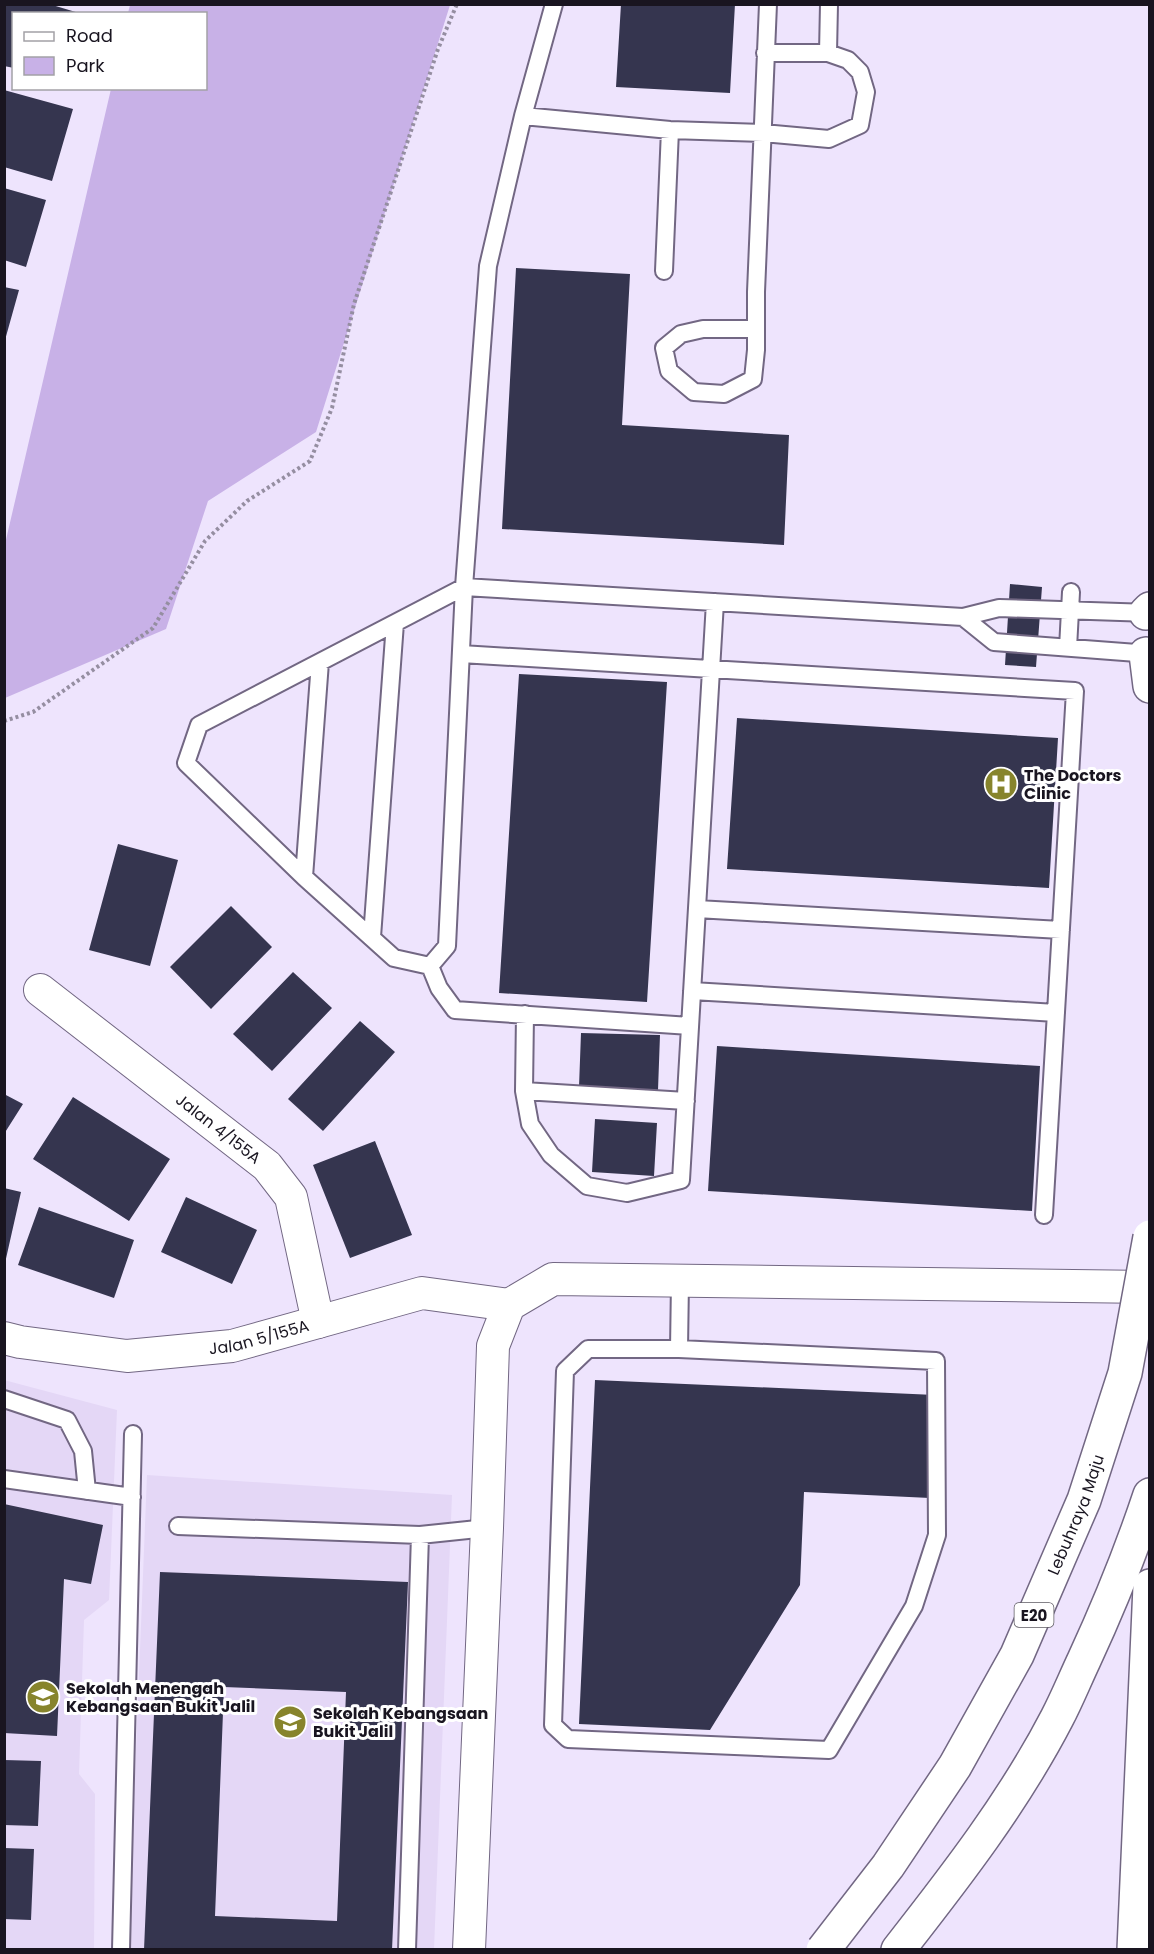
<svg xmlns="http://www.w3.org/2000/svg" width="1154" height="1954" font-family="Poppins,sans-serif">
  <rect width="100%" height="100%" fill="#eee4fd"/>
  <!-- built -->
  <path fill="#e4d7f6" d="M4,1380L117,1410L109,1600L84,1620L79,1774L95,1794L94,1949H5Z
    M147,1475L452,1495L434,1949L128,1950Z"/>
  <!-- green -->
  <path fill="#c8b1e7" d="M130,5H450L316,432L208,501L166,629L5,698V544L111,89L206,88V14L128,13Z"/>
  <!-- building -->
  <path fill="#35354f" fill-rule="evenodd" d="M4,4H49L79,13L14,14V68L4,66Z
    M621,4H735L730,93L616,87Z
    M4,90L73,109L52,181L4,167Z
    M4,188L46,200L26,267L4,260Z
    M516,268L630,274L622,425L789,435L784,545L502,529Z
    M4,287L19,290L5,340H4Z
    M1010,584L1042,587L1036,667L1005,665Z
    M519,674L667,682L647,1002L499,993Z
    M737,718L1058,738L1049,888L727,869Z
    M118,844L178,860L150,966L89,950Z
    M231,906L272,947L211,1009L170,967Z
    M293,972L332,1008L272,1071L233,1034Z
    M360,1021L395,1052L323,1131L288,1099Z
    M581,1033L660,1035L658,1090L579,1087Z
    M717,1046L1040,1066L1032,1211L708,1191Z
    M4,1094L23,1104L4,1134Z
    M73,1097L170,1159L129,1221L33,1159Z
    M595,1119L657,1123L654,1176L592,1172Z
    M375,1141L412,1235L350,1258L313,1165Z
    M4,1188L21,1192L5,1263H4Z
    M186,1197L257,1230L232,1284L161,1252Z
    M39,1207L134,1240L114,1298L18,1265Z
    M595,1380L935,1395L930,1498L804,1492L800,1585L710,1730L579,1724Z
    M4,1504L103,1525L91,1584L64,1579L57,1736L4,1733Z
    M160,1572L408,1582L392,1950H144ZM224,1687L346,1692L337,1921L215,1916Z
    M4,1760L41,1761L38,1826L4,1825Z
    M4,1848L34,1849L31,1920L4,1919Z"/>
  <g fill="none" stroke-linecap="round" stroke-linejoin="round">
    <!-- lane casing -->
    <g stroke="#726783" stroke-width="20">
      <path id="lane" d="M554,4L523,116L488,266L464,587L963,617L999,608L1150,613
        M828,53L829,4
        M523,116L670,130L763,133L829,139L860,125L866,92L860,72L848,60L828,53H765
        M664,271L670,130
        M755,329H703L681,334L664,348L669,371L694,392L724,394L753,379L756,350V292L768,4
        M464,587L447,946L430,966L394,958L304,877L186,763L199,725Z
        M963,617L994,642L1150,654
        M1068,648L1071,592
        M461,654L1075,691L1044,1215
        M304,877L320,662
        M697,909L1061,930
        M372,937L395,623
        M430,966L439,988L455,1010L690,1026
        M692,991L1056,1013
        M525,1014L524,1091L530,1124L551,1155L587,1186L627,1193L681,1180L715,602
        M524,1091L686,1101
        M588,1349H679L936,1361L937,1535L914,1606L829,1750L568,1739L553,1725L565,1371Z
        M679,1349L680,1281
        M4,1399L67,1420L83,1451L87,1491
        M4,1479L132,1497
        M178,1526L420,1535L487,1528
        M121,1950L133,1434
        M407,1950L420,1535"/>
    </g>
    <!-- street casing -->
    <g stroke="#726783" stroke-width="34">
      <g id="street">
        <path id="s1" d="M40,990L267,1166L291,1197L318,1322"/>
        <path id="s2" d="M4,1338L20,1342L127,1356L232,1346L422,1293L509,1305"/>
        <path d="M469,1950L487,1528L493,1346L509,1305L553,1279L1150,1287"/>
      </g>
    </g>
    <!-- secondary casing -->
    <g stroke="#726783" stroke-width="36">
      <path id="secondary" d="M1146,613L1150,609
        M1146,654L1150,686
        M1134,1950L1150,1586"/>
    </g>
    <!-- highway casing -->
    <g stroke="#726783" stroke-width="36">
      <path id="highway" d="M898,1950C956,1876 1014,1801 1057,1718C1067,1699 1075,1679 1084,1660C1109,1606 1131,1552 1150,1495"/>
    </g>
    <!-- path -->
    <path stroke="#958ea1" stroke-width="4" stroke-dasharray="3 3" stroke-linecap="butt" d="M4,721L33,712L153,628L205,541L247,501L310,461L332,408L354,304L438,49L457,4"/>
    <!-- lane -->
    <use href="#lane" stroke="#fff" stroke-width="16"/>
    <!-- street -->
    <use href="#street" stroke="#fff" stroke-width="32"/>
    <!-- secondary -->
    <use href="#secondary" stroke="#fff" stroke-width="33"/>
    <!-- highway -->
    <use href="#highway" stroke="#fff" stroke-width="33"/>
    <!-- highway-bridge casing -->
    <g stroke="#726783" stroke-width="36" stroke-linecap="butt">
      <g id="highway-bridge">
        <path id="s3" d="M823,1950L888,1866L955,1766L1017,1655L1084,1500L1125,1373L1150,1237"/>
      </g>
    </g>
    <!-- highway-bridge -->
    <use href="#highway-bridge" stroke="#fff" stroke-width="33"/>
  </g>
  <!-- icons -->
  <defs>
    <g id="hospital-disc" transform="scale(1.725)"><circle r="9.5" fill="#87842c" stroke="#fff"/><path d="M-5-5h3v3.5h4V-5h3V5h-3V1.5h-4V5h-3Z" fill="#fff"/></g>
    <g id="school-disc" transform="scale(1.725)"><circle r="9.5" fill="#87842c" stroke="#fff"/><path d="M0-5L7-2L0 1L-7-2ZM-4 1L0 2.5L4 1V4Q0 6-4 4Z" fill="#fff"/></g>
  </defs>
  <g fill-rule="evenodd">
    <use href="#hospital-disc" x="1001" y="784"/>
    <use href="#school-disc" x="43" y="1697"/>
    <use href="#school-disc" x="290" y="1722"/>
  </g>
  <g text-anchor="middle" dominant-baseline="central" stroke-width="6" stroke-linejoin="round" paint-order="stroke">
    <!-- shield labels -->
    <rect fill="#fff" stroke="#5e5b63" stroke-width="1.5" x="1014.5" y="1603" width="39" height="24" rx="4.5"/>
    <g font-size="15" font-weight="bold" fill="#191520">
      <text x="1034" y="1615">E20</text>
    </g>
    <!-- poi labels -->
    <g font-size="16" font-weight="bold" fill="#191520" stroke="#fff" text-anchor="start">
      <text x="1024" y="775">The Doctors<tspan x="1024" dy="18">Clinic</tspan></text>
      <text x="66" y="1688">Sekolah Menengah<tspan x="66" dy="18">Kebangsaan Bukit Jalil</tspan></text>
      <text x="313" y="1713">Sekolah Kebangsaan<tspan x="313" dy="18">Bukit Jalil</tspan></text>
    </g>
    <!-- street labels -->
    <g font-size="16" fill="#191520" stroke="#fff">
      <text stroke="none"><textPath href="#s1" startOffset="226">Jalan 4/155A</textPath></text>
      <text stroke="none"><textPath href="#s2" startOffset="258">Jalan 5/155A</textPath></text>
      <text stroke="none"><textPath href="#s3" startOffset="506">Lebuhraya Maju</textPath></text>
    </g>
  </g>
  <!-- border -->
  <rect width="1154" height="1954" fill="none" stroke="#191520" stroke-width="12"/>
  <!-- legend -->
  <rect x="12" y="12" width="195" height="78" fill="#ffffff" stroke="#a3a1a6" stroke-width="1.5"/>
  <rect x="24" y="32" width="30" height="9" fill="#ffffff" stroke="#a3a1a6" stroke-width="1.5"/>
  <text x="66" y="42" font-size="18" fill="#191520">Road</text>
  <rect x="24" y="57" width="30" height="18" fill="#c8b1e7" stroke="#a3a1a6" stroke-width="1.5"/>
  <text x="66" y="72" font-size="18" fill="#191520">Park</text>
</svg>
